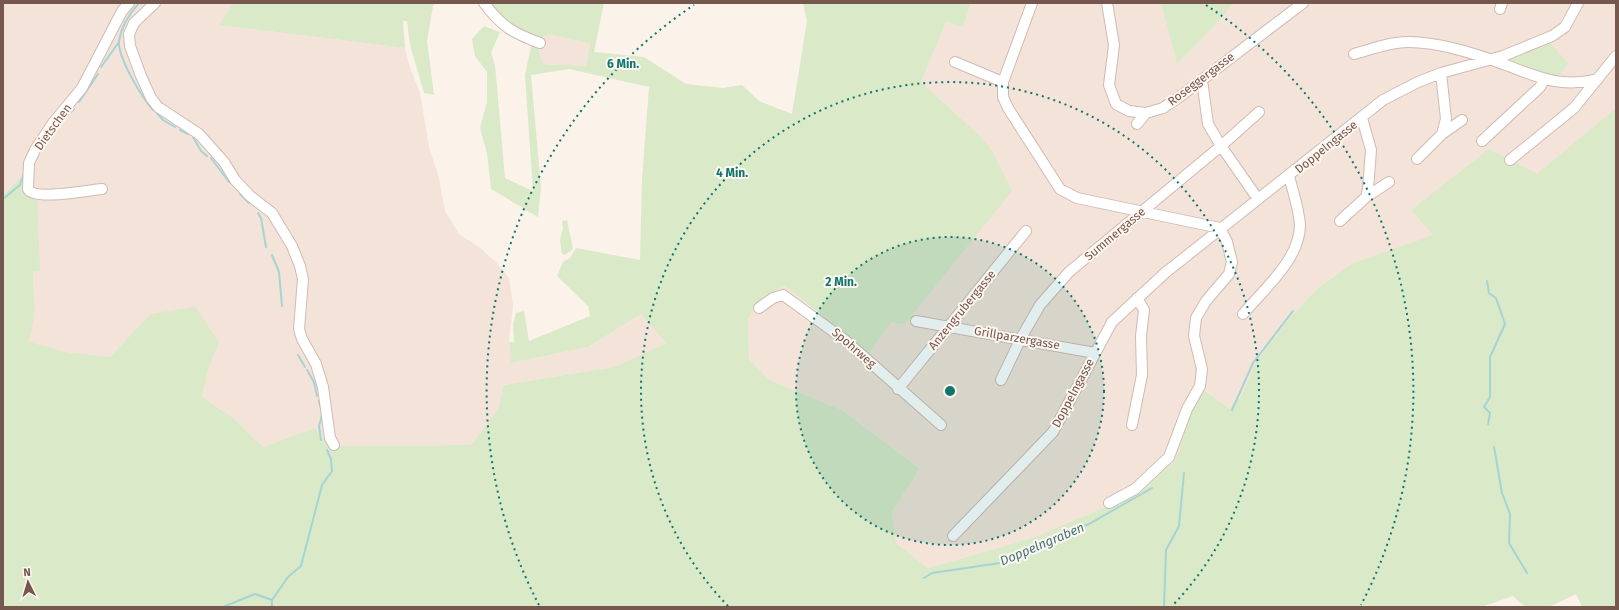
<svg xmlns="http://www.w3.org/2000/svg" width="1619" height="610" font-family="'Fira Sans',sans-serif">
  <rect width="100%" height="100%" fill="#fbf2e9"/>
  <!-- residential -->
  <path fill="#f3e3d8" d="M3,3H233L219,25L405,48L409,65L420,93L429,147L439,178L445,211L459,234L480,248L496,262L509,278L513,306L509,342L511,363L588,347L641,314L666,343L614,367L504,385L498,409L471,445L331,446L314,428L263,447L235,419L202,397L208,370L219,342L150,314L110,357L67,352L28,342L35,311L33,272L39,271L25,175L3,195Z
    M971,3H1161L1177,64L1219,21L1234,3H1616V108L1537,175L1489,150L1411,210L1433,235L1353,263L1318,288L1288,320L1256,362L1240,398L1229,408L1204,389L1179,436L1182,449L1174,461L1141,492L1035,537L928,568L896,543L892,512L920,469L842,410L770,380L749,359L748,320L757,302L784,285L868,355L891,322L991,149L979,135L921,82L946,22L963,27Z
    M549,34L590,44L586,66L543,64L537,44L538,40Z"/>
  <!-- green -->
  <path fill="#dae9c8" d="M233,3H436L433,6L427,41L434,95L424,93L410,45L407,21H403L405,48L219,25Z
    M486,3H604L594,52L644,57L686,84L723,88L742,85L759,101L792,114L807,21L803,3H971L963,27L946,22L921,82L979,135L991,149L1012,191L905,324L891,322L868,355L842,332L784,285L757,302L748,320L749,359L770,380L842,410L920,469L892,512L896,543L928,568L1035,537L1141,492L1174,461L1181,449L1179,436L1189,412L1203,389L1229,408L1240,398L1256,362L1288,320L1318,288L1353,263L1433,235L1411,210L1489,149L1537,174L1616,108V607H1582L1576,594L1549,607H1525L1513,596L1482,607H3V195L25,174L37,198L40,271L33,272L35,311L29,342L67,352L110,357L150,314L195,307L219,342L208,370L202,397L235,419L263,447L314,428L331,446L471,445L498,409L504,385L614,367L666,343L641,314L588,347L511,363L509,342H514L513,324L516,313L524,311L529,341L590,316L588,306L557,276L563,262L570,258L576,248L640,260L642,180L649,87L569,69L531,75L541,188L538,217L491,189L487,153L480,128L487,102V72L475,56L472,39L484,26L500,32L491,53L495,65L505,178L533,191L525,75L532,42L537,44L543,64L586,66L590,44L549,34L538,40L517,31Z
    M1161,3H1234L1219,21L1177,64Z
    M1549,42L1568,63L1557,79L1508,61V59Z
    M567,220L573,249L565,255L562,254L560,240L563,228L562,221Z"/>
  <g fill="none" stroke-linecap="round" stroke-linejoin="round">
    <!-- stream -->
    <path stroke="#a5d4d6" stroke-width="2" d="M139,3C130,13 121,27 119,41C117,56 142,98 153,110
      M101,67L119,42
      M79,102L98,74
      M157,113L163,120L175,127
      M62,120L74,109
      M180,130L188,134
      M193,137L201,151L207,156
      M211,158L229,182
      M240,194L249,203
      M3,199L20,185L24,173
      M258,213L261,218L266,247
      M272,255L279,272L282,306
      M1487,281L1489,293L1496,298L1505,324L1490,357V397L1484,407L1490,413L1488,424
      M298,355L305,367
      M307,370L314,382L317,396
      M319,401L321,409
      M1232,410L1253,363L1293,311
      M321,440L319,426L322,415
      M1494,447L1502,493L1510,514L1509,543L1527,573
      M924,578L932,573L1000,563L1025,549L1089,524L1152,488
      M223,607L255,594L272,600
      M272,607V600L288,577L301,566L322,485L332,471L331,459L327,450
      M1164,607L1166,550L1179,526L1184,473"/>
    <!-- minor casing -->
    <g stroke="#cfbbb2" stroke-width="12">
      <path id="minor" d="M155,3L134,23L129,34L130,46L141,76L151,98L158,107L199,134L224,162L235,180L250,196L272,213L292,246L300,266L303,279L299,329L302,339L316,364L323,387L330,438L334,445
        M484,3C502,27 513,33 540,43
        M1032,3L1003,82V97L1008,108L1060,189L1077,198L1220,228L1227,242L1232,262L1229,274L1206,301L1196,318L1194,336L1202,369L1200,386L1187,409L1169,457L1135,489L1109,503
        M1107,3L1114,45L1109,85L1116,104L1129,111L1146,113L1163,108L1182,95L1303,3
        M1500,9L1502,3
        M1354,54C1372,49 1390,42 1408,42C1440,42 1476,54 1506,65C1539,78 1562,88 1598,79
        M955,62L1003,82
        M1202,80L1208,124L1221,146L1258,199
        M1137,124L1146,113
        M1442,134L1462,120
        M1482,141L1540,87L1544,80
        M1417,159L1442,134L1446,119L1441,73
        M1510,160L1574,108L1616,56
        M102,189C88,190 34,201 28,189L29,163L35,150L53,123L82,88L122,11L129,3
        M1366,197L1389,182
        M1340,221L1366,197L1368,189L1371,150L1362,118
        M759,308L773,298L783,295L845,340L941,425
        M1243,314C1264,289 1300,259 1300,225C1299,209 1293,192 1289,176
        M916,321L1095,353
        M1001,380L1021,338L1040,305L1069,272L1221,146L1259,112
        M898,389L1026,231
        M1132,425L1142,375L1141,336L1144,310L1137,298
        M953,536L1053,432L1112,322L1165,273L1383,100L1418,82L1441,73L1503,56L1552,36L1565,27L1578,3"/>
    </g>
    <!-- minor -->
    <use href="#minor" stroke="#fff" stroke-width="10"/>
  </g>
  <!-- distance rings -->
  <circle cx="950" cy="391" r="154" fill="#0f766e" fill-opacity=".12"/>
  <g fill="none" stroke="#0f766e" stroke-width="2" stroke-dasharray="2 4">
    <circle cx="950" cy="391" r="154"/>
    <path d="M728 606A309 309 0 1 1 1172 606"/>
    <path d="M539 605A463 463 0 0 1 694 5M1206 5A463 463 0 0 1 1361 605"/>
  </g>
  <g text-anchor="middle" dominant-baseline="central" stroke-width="4" stroke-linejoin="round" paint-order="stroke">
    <!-- street labels -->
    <g font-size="12" fill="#75574e" stroke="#fef6f0">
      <text transform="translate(1201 79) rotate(-37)">Roseggergasse</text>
      <text transform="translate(53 127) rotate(-54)">Dietschen</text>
      <text transform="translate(1326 147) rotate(-39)">Doppelngasse</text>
      <text transform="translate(1115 234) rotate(-40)">Summergasse</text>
      <text transform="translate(962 310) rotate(-51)">Anzengrubergasse</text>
      <text transform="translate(1017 338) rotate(10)">Grillparzergasse</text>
      <text transform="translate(854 348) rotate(41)">Spohrweg</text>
      <text transform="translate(1073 393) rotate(-62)">Doppelngasse</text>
    </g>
    <!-- water labels -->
    <g font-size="13" font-style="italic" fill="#427778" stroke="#fef6f0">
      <text transform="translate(1042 544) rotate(-23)">Doppelngraben</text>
    </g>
  </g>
  <circle cx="950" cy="391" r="6" fill="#0f766e" stroke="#fef6f0" stroke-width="2"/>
  <g font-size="12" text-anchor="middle" font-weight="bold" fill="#0f766e" stroke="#fef6f0" stroke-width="4" stroke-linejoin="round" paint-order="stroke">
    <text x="623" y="68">6 Min.</text>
    <text x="732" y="177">4 Min.</text>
    <text x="841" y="286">2 Min.</text>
  </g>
  <!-- border -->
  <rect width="1619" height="610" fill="none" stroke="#75574e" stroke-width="8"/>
  <!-- north arrow -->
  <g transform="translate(28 582) rotate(355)" stroke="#fef6f0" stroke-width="3" paint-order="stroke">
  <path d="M0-3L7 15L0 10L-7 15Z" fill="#75574e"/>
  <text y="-6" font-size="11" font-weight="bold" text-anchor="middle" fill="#75574e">N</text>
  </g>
</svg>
